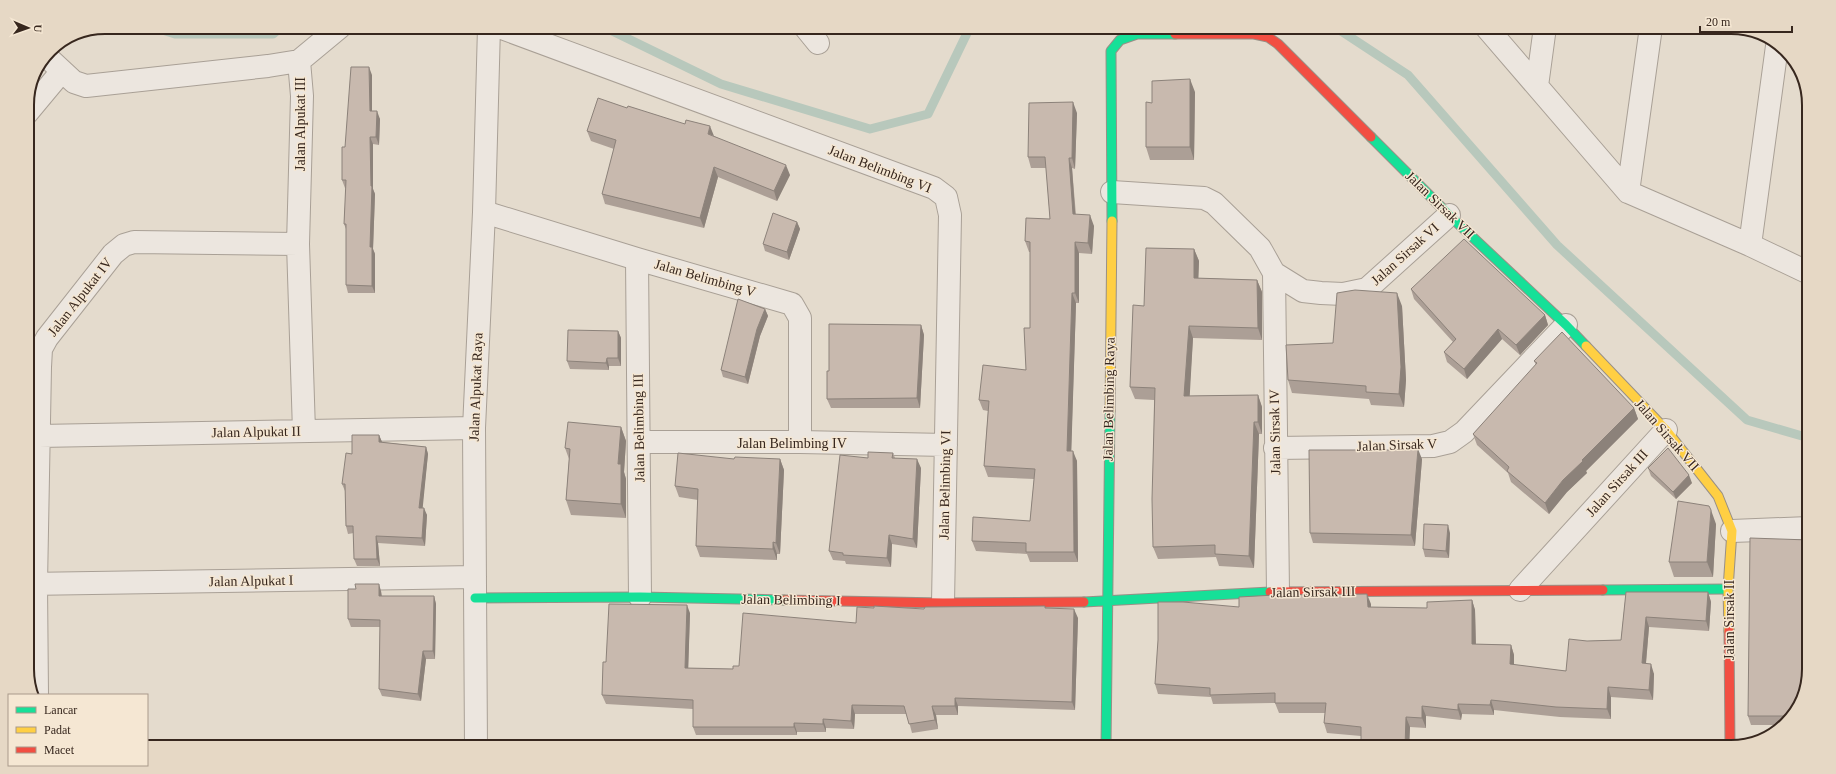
<svg xmlns="http://www.w3.org/2000/svg" width="1836" height="774" font-family="'Times New Roman',serif">
  <rect width="100%" height="100%" fill="#e4dbcd"/>
  <g fill="none" stroke-linecap="round" stroke-linejoin="round">
    <!-- stream -->
    <path stroke="#b8c8bc" stroke-width="9" d="M153,27L175,34H273L281,27
      M604,27L721,84L870,129L928,114L970,27
      M1335,27L1408,75L1557,245L1747,420L1809,438"/>
    <!-- street casing -->
    <g stroke="#a9a096" stroke-width="24">
      <path id="street" d="M499,27L934,188L946,197L950,215L943,603
        M805,27L818,43
        M1486,27L1628,192L1750,245L1809,273
        M46,56L74,82L86,86L268,66L299,61L302,96L298,244L304,431
        M299,61L340,27
        M1537,86L1545,27
        M27,113L62,71
        M1112,192L1204,198L1214,203L1260,248L1274,273L1303,291L1321,293L1343,294L1367,289L1449,215
        M1628,192L1651,27
        M484,212L637,259L792,304L800,318V442
        M1750,245L1777,46
        M637,259L640,597
        M1274,273L1278,592
        M39,436L474,428
        M639,442H800L946,445
        M1275,448L1433,446L1450,442L1464,432L1566,325
        M1732,531L1809,528
        M27,584L475,577
        M1520,590L1666,430
        M37,695L36,584L40,367L41,349L47,338L113,254L124,245L134,242L298,244
        M476,747L474,428L484,212L489,27"/>
    </g>
    <!-- fast casing -->
    <g stroke="#999086" stroke-width="11">
      <path id="fast" d="M1371,137L1449,215L1566,325L1586,346
        M1112,221L1111,51L1120,40L1137,34H1175
        M1603,590L1728,589
        M475,598L640,597L784,600
        M1084,602L1270,592
        M1106,747L1110,411"/>
    </g>
    <!-- slow casing -->
    <g stroke="#999086" stroke-width="11">
      <path id="slow" d="M1586,346L1666,430L1718,496L1732,531L1728,589L1729,631
        M1110,411L1112,221"/>
    </g>
    <!-- jam casing -->
    <g stroke="#999086" stroke-width="11">
      <path id="jam" d="M1175,34H1254L1268,37L1278,44L1371,137
        M1270,592L1603,590
        M784,600L943,603L1084,602
        M1729,631L1730,747"/>
    </g>
    <!-- street -->
    <use href="#street" stroke="#ece6df" stroke-width="22"/>
    <!-- fast -->
    <use href="#fast" stroke="#16e098" stroke-width="9"/>
    <!-- slow -->
    <use href="#slow" stroke="#ffcf43" stroke-width="9"/>
    <!-- jam -->
    <use href="#jam" stroke="#f24e42" stroke-width="9"/>
  </g>
  <!-- wall -->
  <path fill="#ac9f96" d="M372,75V111L380,119L379,145L373,144V189L375,194L373,249L375,254V293H348L346,285V229L344,224L346,188H345L342,180L345,147Z
    M1195,92L1194,160H1150L1146,147L1152,103Z
    M627,108L714,136L790,175L777,201L718,177L704,228L605,204L602,194L614,149L591,141L587,131Z
    M1077,113L1075,169L1072,168L1076,215L1094,226L1092,254L1079,253V303H1076L1071,451L1077,461L1078,562H1030L1027,554L976,551L972,541L1030,521L1034,479L988,477L984,466L988,411L983,410L979,400L1026,370L1030,328V252H1029L1025,241L1050,219L1046,168H1031L1028,157Z
    M797,222L800,229L789,260L765,251L763,244Z
    M1194,249L1199,261L1198,278L1257,280L1262,292V340L1193,338L1189,396L1258,395L1262,407V434H1259L1254,568L1219,566L1216,557L1158,559L1153,547L1154,400L1135,399L1130,387L1144,306Z
    M1411,289L1545,315L1548,325L1520,355L1502,339L1467,379L1447,362L1444,352L1453,342L1414,299Z
    M1402,306L1406,380L1404,407L1371,405L1369,399L1292,393L1288,380L1333,343Z
    M765,309L768,316L760,336L748,384L723,377L721,370Z
    M921,325L924,335L920,408H831L827,399L829,371Z
    M618,331L621,338V366H609V370L570,369L567,361Z
    M1534,361L1634,408L1638,419L1586,471L1587,473L1567,492L1549,514L1511,482L1508,473L1477,445L1473,434L1536,365Z
    M621,427L626,441L624,472L626,479V518L571,515L566,500L569,459L565,448Z
    M379,435L382,442L426,447L428,454L422,508L427,515L425,546L378,543L380,566H357L354,559V533L348,534L346,526L345,491L342,484L352,454Z
    M1394,450L1422,459L1415,546L1313,543L1310,533Z
    M893,453L895,458L921,468L917,548L892,544L891,567L846,564L845,561L833,560L829,551L868,458Z
    M734,459H780L784,470L780,554H777V560L700,557L696,546L698,500L679,497L675,486Z
    M1648,468L1692,483L1676,499L1651,476Z
    M1716,524L1713,577H1674L1669,562Z
    M1450,533L1449,558L1425,557L1423,549Z
    M381,591L382,596H434L436,604L435,659H426L421,701L382,696L379,689L380,627H351L348,619Z
    M1626,592H1708L1711,602L1709,631L1649,627L1646,664L1654,674L1653,700L1611,697V719L1560,717L1494,710V715L1462,714L1461,720L1426,716V728L1410,727L1409,747H1361V736L1327,733L1324,723L1325,713H1279L1275,703L1213,704L1211,697L1158,694L1155,684L1239,607L1371,604V607L1427,608L1472,600L1475,610L1476,644L1511,645L1514,655V665L1566,671L1587,641L1621,640Z
    M1045,608L1078,618L1075,710L958,706V715H936L938,729L912,733L907,714H855L854,729L826,728V732H797V735H696L693,727V709L606,704L602,695L606,662L690,613L688,668L733,669L739,666L856,623L924,609Z
    M1803,699L1782,725H1751L1748,716Z"/>
  <!-- shaded-wall -->
  <path fill="#8c827a" d="M369,67L372,75V118L370,111Z
    M1190,79L1195,92L1194,160L1190,147Z
    M1073,102L1077,113L1075,169L1072,158Z
    M377,111L380,119L379,145L376,137Z
    M710,126L714,136L708,134Z
    M370,137L373,144V189L375,194L373,249L375,254V293L372,286L370,247Z
    M1069,158L1072,168L1076,225L1073,214Z
    M786,165L790,175L777,201L774,191Z
    M714,167L718,177L704,228L700,218Z
    M1090,215L1094,226L1092,254L1088,243Z
    M797,222L800,229L789,260L787,252Z
    M1075,242L1079,253V303L1075,293Z
    M1194,249L1199,261L1198,290L1194,278Z
    M1257,280L1262,292V340L1258,328Z
    M1072,293L1076,303L1071,461L1067,451Z
    M1397,293L1402,306L1406,380L1404,407L1399,394Z
    M765,309L768,316L760,336L748,384L745,377L757,329Z
    M1545,315L1548,325L1520,355L1516,345Z
    M921,325L924,335L920,408L917,398Z
    M1189,326L1193,338L1189,409L1184,396Z
    M1498,329L1502,339L1467,379L1464,369Z
    M618,331L621,338V366L618,358Z
    M607,358L609,366V370L606,363Z
    M1258,395L1262,407V434L1258,422Z
    M1634,408L1638,419L1586,471L1587,473L1567,492L1549,514L1545,503L1563,480L1582,460Z
    M1254,422L1259,434L1254,568L1249,556Z
    M621,427L626,441L624,472L626,479V518L621,504L618,464Z
    M379,435L382,442H379Z
    M426,447L428,454L422,515L419,508Z
    M1418,449L1422,459L1415,546L1411,535Z
    M1073,451L1077,461L1078,562L1074,552Z
    M780,459L784,470L780,554L776,543Z
    M917,459L921,468L917,548L913,539Z
    M1689,475L1692,483L1676,499L1673,492Z
    M424,508L427,515L425,546L422,538Z
    M1711,510L1716,524L1713,577L1707,562Z
    M1448,525L1450,533L1449,558L1446,551Z
    M889,535L892,544L891,567L887,558Z
    M376,536L378,543L380,566L377,559Z
    M773,542L777,554V560L773,549Z
    M379,584L381,591L382,603L379,596Z
    M1708,592L1711,602L1709,631L1706,621Z
    M1367,594L1371,604V616L1368,607Z
    M434,596L436,604L435,659L433,651Z
    M1472,600L1475,610L1476,654L1472,644Z
    M687,605L690,613L688,676L685,668Z
    M1074,609L1078,618L1075,710L1072,702Z
    M1646,617L1649,627L1645,673L1642,663Z
    M1511,645L1514,655V674L1510,664Z
    M423,651L426,659L421,701L418,694Z
    M1651,664L1654,674L1653,700L1649,690Z
    M1608,687L1611,697V719L1607,709Z
    M955,698L958,706V715L955,706Z
    M1491,700L1494,710V715L1490,705Z
    M1458,704L1462,714L1461,720L1458,710Z
    M852,705L855,714L854,729L851,721Z
    M932,706L936,715L938,729L935,720Z
    M1422,706L1426,716V728L1422,718Z
    M1406,717L1410,727L1409,747H1405Z
    M823,719L826,728V732L823,724Z
    M794,723L797,732V735L794,727Z"/>
  <!-- building -->
  <path fill="#c8b9ae" stroke="#8c827a" d="M351,67H369L370,111H377L376,137H370L371,186H372L370,247H372V286L346,285V224H344L346,180H342V147H345Z
    M1190,79V147H1146V102L1152,103V81Z
    M598,98L627,108L628,106L685,124L686,120L710,126L708,134L786,165L774,191L714,167L700,218L602,194L616,140L587,131Z
    M1073,102L1072,158H1069L1073,214L1090,215L1088,243L1075,242V293H1072L1067,451H1073L1074,552H1026V543L972,541L973,517L1030,521L1035,469L984,466L989,401L979,400L983,365L1026,370L1024,328H1030V242L1025,241L1026,218L1050,219L1045,157H1028L1029,103Z
    M773,213L797,222L787,252L763,244Z
    M1464,239L1545,315L1516,345L1498,329L1464,369L1444,352L1456,339L1411,289Z
    M1146,248L1194,249V278L1257,280L1258,328L1189,326L1184,396L1258,395V422H1254L1249,556L1215,554V545L1153,547L1152,499L1155,388L1130,387L1133,305L1144,306Z
    M1355,290L1397,293L1401,367L1399,394L1366,392V386L1288,380L1286,345L1333,343L1337,293Z
    M738,299L765,309L757,329L745,377L721,370Z
    M829,324L921,325L917,398L827,399V371H829Z
    M568,330L618,331V358H607L606,363L567,361Z
    M1562,332L1634,408L1582,460L1583,461L1563,480L1545,503L1507,471L1509,467L1473,434L1537,363L1534,361Z
    M568,422L621,427L618,464H621V504L566,500L570,449L565,448Z
    M352,435H379V442L426,447L419,508H424L422,538L376,536L377,559H354L353,526H346L345,484H342L346,453L352,454Z
    M1668,448L1689,475L1673,492L1648,468Z
    M1394,449H1418L1411,535L1310,533L1309,450H1394Z
    M868,452L893,453L892,458L917,459L913,539L889,535L887,558L843,555V553L829,551L840,455L868,458Z
    M678,453L734,459L735,457L780,459L776,543L773,542V549L696,546L698,489L675,486Z
    M1678,501L1709,506L1711,510L1707,562H1669Z
    M1424,524L1448,525L1446,551L1423,549Z
    M1750,538L1809,540V669L1803,699L1794,710H1793V711L1789,716H1748Z
    M355,584H379V596H434L433,651H423L418,694L379,689L380,620L348,619V589H356Z
    M1626,592H1708L1706,621L1646,617L1642,663L1651,664L1649,690L1608,687L1607,709L1556,707L1491,700L1490,705L1458,704V710L1422,706V718L1406,717L1405,747H1361V727L1324,723L1326,703H1275V693L1210,695V688L1155,684L1158,640V602H1183L1239,607V597L1275,595L1367,594L1368,607L1427,608V602L1472,600V644L1511,645L1510,664L1566,671L1569,639L1587,641L1621,640Z
    M609,604L687,605L685,668L733,669V666H739L743,613L856,623L857,607L874,608V606L924,609L925,607L1045,606V608L1074,609L1072,702L955,698V706H932L935,720L909,724L904,706L852,705L851,721L823,719V724L794,723V727H693V700L602,695L603,662H606Z"/>
  <g text-anchor="middle" dominant-baseline="central" stroke-width="3" stroke-linejoin="round" paint-order="stroke">
    <!-- street labels -->
    <g font-size="14" fill="#37271e" stroke="#f5e7d3">
      <text transform="translate(300 124) rotate(-90)">Jalan Alpukat III</text>
      <text transform="translate(880 169) rotate(21)">Jalan Belimbing VI</text>
      <text transform="translate(1440 205) rotate(44)">Jalan Sirsak VII</text>
      <text transform="translate(1405 254) rotate(-42)">Jalan Sirsak VI</text>
      <text transform="translate(705 278) rotate(16)">Jalan Belimbing V</text>
      <text transform="translate(80 297) rotate(-52)">Jalan Alpukat IV</text>
      <text transform="translate(476 387) rotate(-88)">Jalan Alpukat Raya</text>
      <text transform="translate(1109 399) rotate(-89)">Jalan Belimbing Raya</text>
      <text transform="translate(639 428) rotate(-91)">Jalan Belimbing III</text>
      <text transform="translate(256 432) rotate(-1)">Jalan Alpukat II</text>
      <text transform="translate(1275 432) rotate(-91)">Jalan Sirsak IV</text>
      <text transform="translate(1667 435) rotate(49)">Jalan Sirsak VII</text>
      <text x="792" y="443">Jalan Belimbing IV</text>
      <text transform="translate(1397 445) rotate(-2)">Jalan Sirsak V</text>
      <text transform="translate(1617 483) rotate(-48)">Jalan Sirsak III</text>
      <text transform="translate(945 485) rotate(-89)">Jalan Belimbing VI</text>
      <text transform="translate(251 581) rotate(-1)">Jalan Alpukat I</text>
      <text transform="translate(1313 592) rotate(-1)">Jalan Sirsak III</text>
      <text transform="translate(791 600) rotate(1)">Jalan Belimbing I</text>
      <text transform="translate(1729 620) rotate(-90)">Jalan Sirsak II</text>
    </g>
  </g>
  <!-- crop -->
  <path d="M0 0H1836V774H0ZM105 34H1731A71 71 0 0 1 1802 105V669A71 71 0 0 1 1731 740H105A71 71 0 0 1 34 669V105A71 71 0 0 1 105 34Z" fill="#e6d8c5" fill-rule="evenodd"/>
  <path fill="none" stroke="#37271e" stroke-width="2" d="M105 34H1731A71 71 0 0 1 1802 105V669A71 71 0 0 1 1731 740H105A71 71 0 0 1 34 669V105A71 71 0 0 1 105 34Z"/>
  <!-- legend -->
  <rect x="8" y="694" width="140" height="72" fill="#f5e7d3" stroke="#a99a8b"/>
  <rect x="16" y="707" width="20" height="6" fill="#16e098" stroke="#a99a8b"/>
  <text x="44" y="714" font-size="12" fill="#37271e">Lancar</text>
  <rect x="16" y="727" width="20" height="6" fill="#ffcf43" stroke="#a99a8b"/>
  <text x="44" y="734" font-size="12" fill="#37271e">Padat</text>
  <rect x="16" y="747" width="20" height="6" fill="#f24e42" stroke="#a99a8b"/>
  <text x="44" y="754" font-size="12" fill="#37271e">Macet</text>
  <!-- north arrow -->
  <g transform="translate(28 28) rotate(92)" stroke="#f5e7d3" stroke-width="3" paint-order="stroke">
  <path d="M0-3L7 15L0 10L-7 15Z" fill="#37271e"/>
  <text y="-6" font-size="11" font-weight="bold" text-anchor="middle" fill="#37271e">U</text>
  </g>
  <!-- scale -->
  <path d="M1700 26v6h92v-6" fill="none" stroke="#37271e" stroke-width="2"/>
  <text x="1706" y="26" font-size="12" fill="#37271e" stroke="#f5e7d3" stroke-width="3" paint-order="stroke">20 m</text>
</svg>
